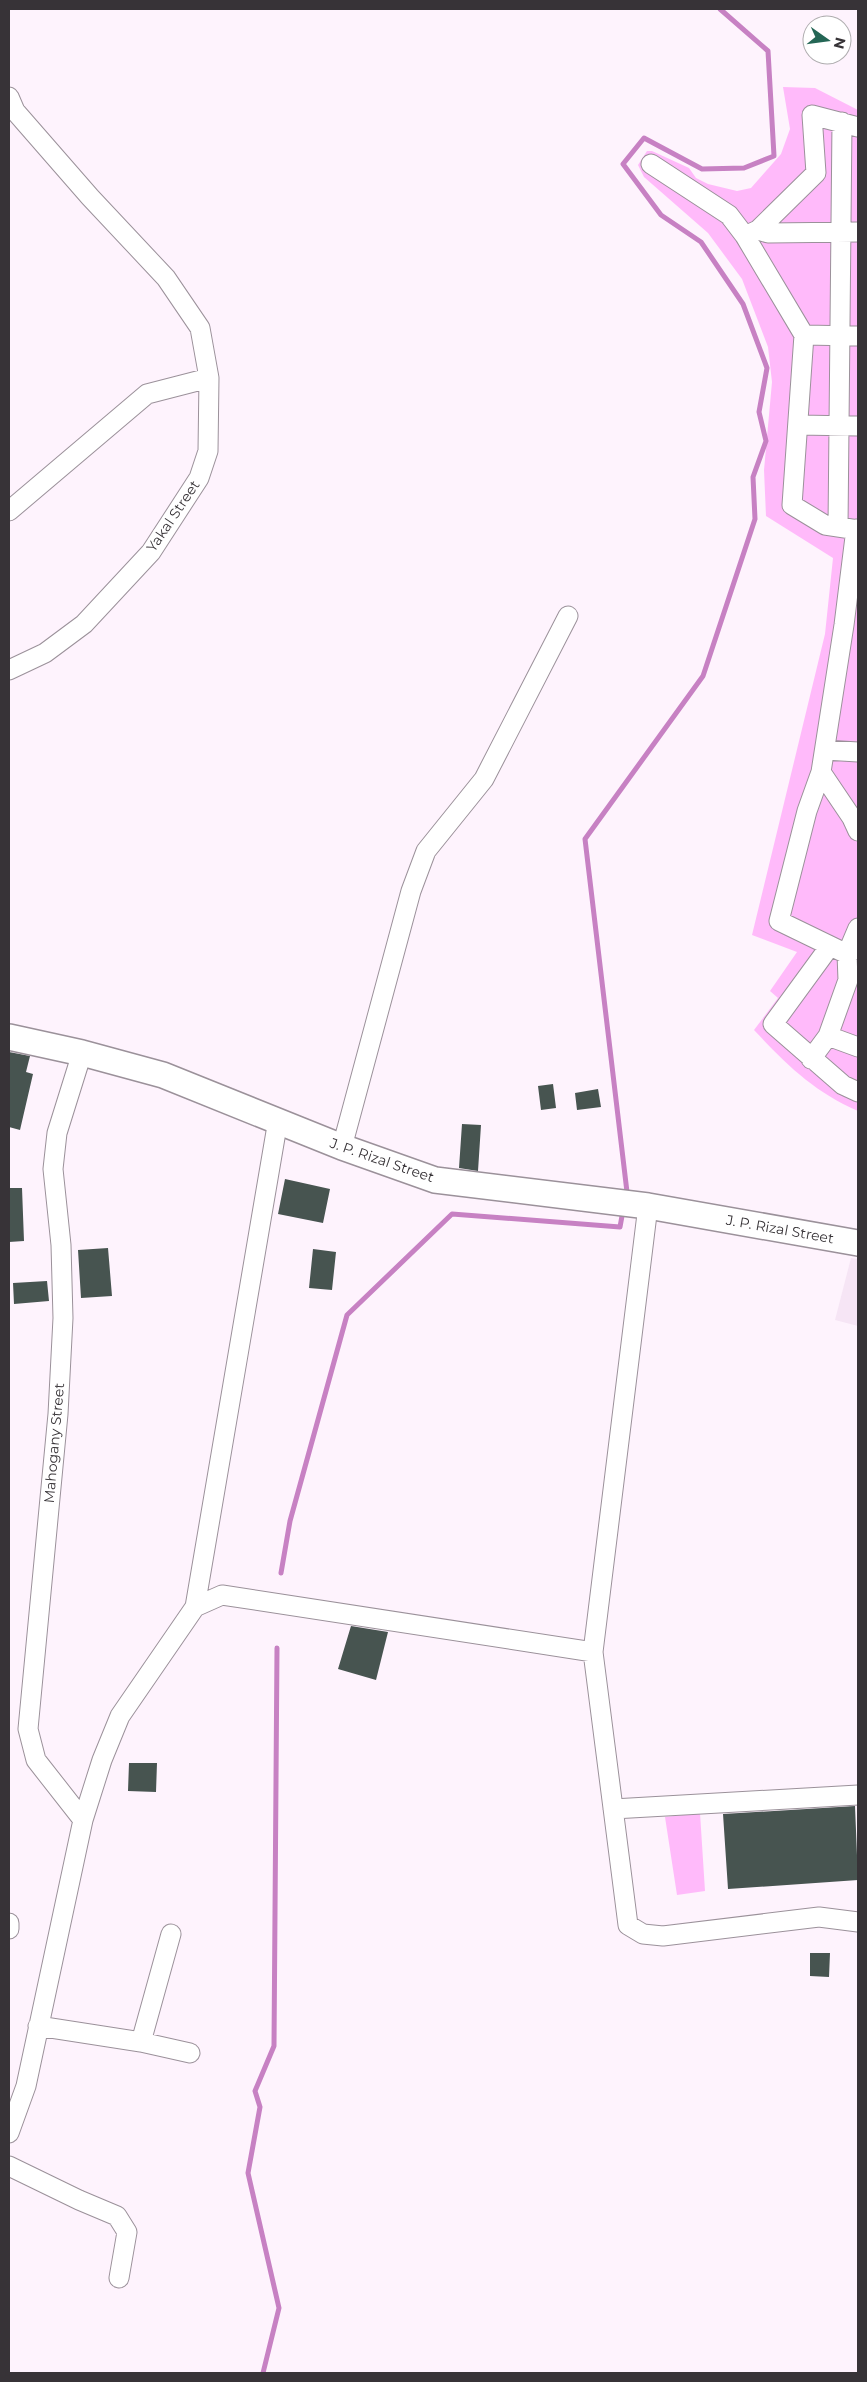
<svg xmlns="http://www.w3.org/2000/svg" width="867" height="2382" font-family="Montserrat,sans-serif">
  <rect width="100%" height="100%" fill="#fef3fd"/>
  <!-- built -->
  <path fill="#f6e5f5" d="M851,1258L858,1259V1326L835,1320Z"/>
  <!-- green -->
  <path fill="#ffbafa" d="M783,87L815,88L858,110V1111C813,1091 787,1065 754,1030L778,998L770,991L797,952L752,935L825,634L833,558L766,516L764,470L772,382L768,347L742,279L708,233L644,177L638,165L647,151H652L689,168L696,178L708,184L737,191L751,188L781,154L790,129Z
    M700,1813L705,1891L677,1895L665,1817Z"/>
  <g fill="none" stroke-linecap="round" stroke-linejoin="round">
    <!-- stream -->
    <path stroke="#c781c3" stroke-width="5" d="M627,1192L585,839L703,676L755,519L753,477L766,441L759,412L767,368L743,304L701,242L661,215L623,164L644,138L702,169L744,168L774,156L768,51L720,9
      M281,1573L290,1521L347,1315L452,1214L620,1227L622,1216
      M263,2373L279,2308L248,2173L260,2107L255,2091L274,2046L277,1648"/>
  </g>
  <!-- building -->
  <path fill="#475450" d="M9,1052L30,1056L26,1072L33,1074L20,1130L9,1127Z
    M553,1084L556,1108L541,1110L538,1086Z
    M598,1089L601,1107L577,1110L575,1093Z
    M462,1124L481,1125L478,1171L459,1168Z
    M285,1179L330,1189L323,1223L278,1214Z
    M9,1188H22L24,1241L9,1242Z
    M108,1248L112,1296L81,1298L78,1250Z
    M313,1249L336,1252L332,1290L309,1288Z
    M47,1281L49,1301L14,1304L13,1283Z
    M351,1626L388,1632L376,1680L338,1669Z
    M129,1763H157L156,1792L128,1791Z
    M855,1806L858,1880L728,1889L723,1814Z
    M810,1953H830L829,1977L810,1976Z"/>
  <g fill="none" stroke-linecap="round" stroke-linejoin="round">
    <!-- minor casing -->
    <g stroke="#9b919a" stroke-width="21">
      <path id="minor" d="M9,97L15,111L90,197L166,278L200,328L209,378L208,451L199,478L151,552L84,624L45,653L9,670
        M651,164L729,215L745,236L804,335L792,505L825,525L858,530
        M758,230L768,233L858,232
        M745,236L758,230L816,173L812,115L858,127
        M804,335L858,336
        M798,425L858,426
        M9,511L147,394L209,378
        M838,527L842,122
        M856,529L844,625L821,772L807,811L779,921L847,954L858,948
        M825,750L858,752
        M821,772L852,818L858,831
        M830,946L773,1024L843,1085L858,1092
        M828,1036L858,1047
        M82,1053L57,1133L53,1169L61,1245L63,1318L58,1414L28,1729L36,1760L83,1820
        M811,1059L828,1036L848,980L847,954L858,928
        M342,1147L411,891L426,851L484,779L568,616
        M648,1206L593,1652L628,1925L643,1934L663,1936L819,1917L858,1922
        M195,1607L278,1120
        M613,1809L858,1795
        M9,1923V1929
        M38,2026L141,2042L190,2053
        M141,2042L171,1934
        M9,2133L26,2086L83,1820L102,1760L120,1716L195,1607L222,1595L593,1652
        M9,2166L79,2200L117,2216L127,2232L119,2278"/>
    </g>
    <!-- major casing -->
    <g stroke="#9b919a" stroke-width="28">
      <path id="major" d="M9,1037L82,1053L163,1075L342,1147L435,1180L648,1206L858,1243"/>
    </g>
    <!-- minor -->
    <use href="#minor" stroke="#fff" stroke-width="19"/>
    <!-- major -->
    <use href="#major" stroke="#fff" stroke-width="25"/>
  </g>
  <g text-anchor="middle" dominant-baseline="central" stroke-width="5" stroke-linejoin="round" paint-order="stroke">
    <!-- street labels -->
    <g font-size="14" fill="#373337" stroke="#fff">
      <text transform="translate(173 516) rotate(-56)">Yakal Street</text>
      <text transform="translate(382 1160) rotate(19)">J. P. Rizal Street</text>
      <text transform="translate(780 1229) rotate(10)">J. P. Rizal Street</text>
      <text transform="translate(54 1443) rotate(-85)">Mahogany Street</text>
    </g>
  </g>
  <!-- border -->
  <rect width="867" height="2382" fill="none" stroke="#373337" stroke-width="20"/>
  <!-- north arrow -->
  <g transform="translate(827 40) rotate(104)"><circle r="24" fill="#ffffff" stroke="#afadaf"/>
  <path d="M0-4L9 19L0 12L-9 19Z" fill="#246655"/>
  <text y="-8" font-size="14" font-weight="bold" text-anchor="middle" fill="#373337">N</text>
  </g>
</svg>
